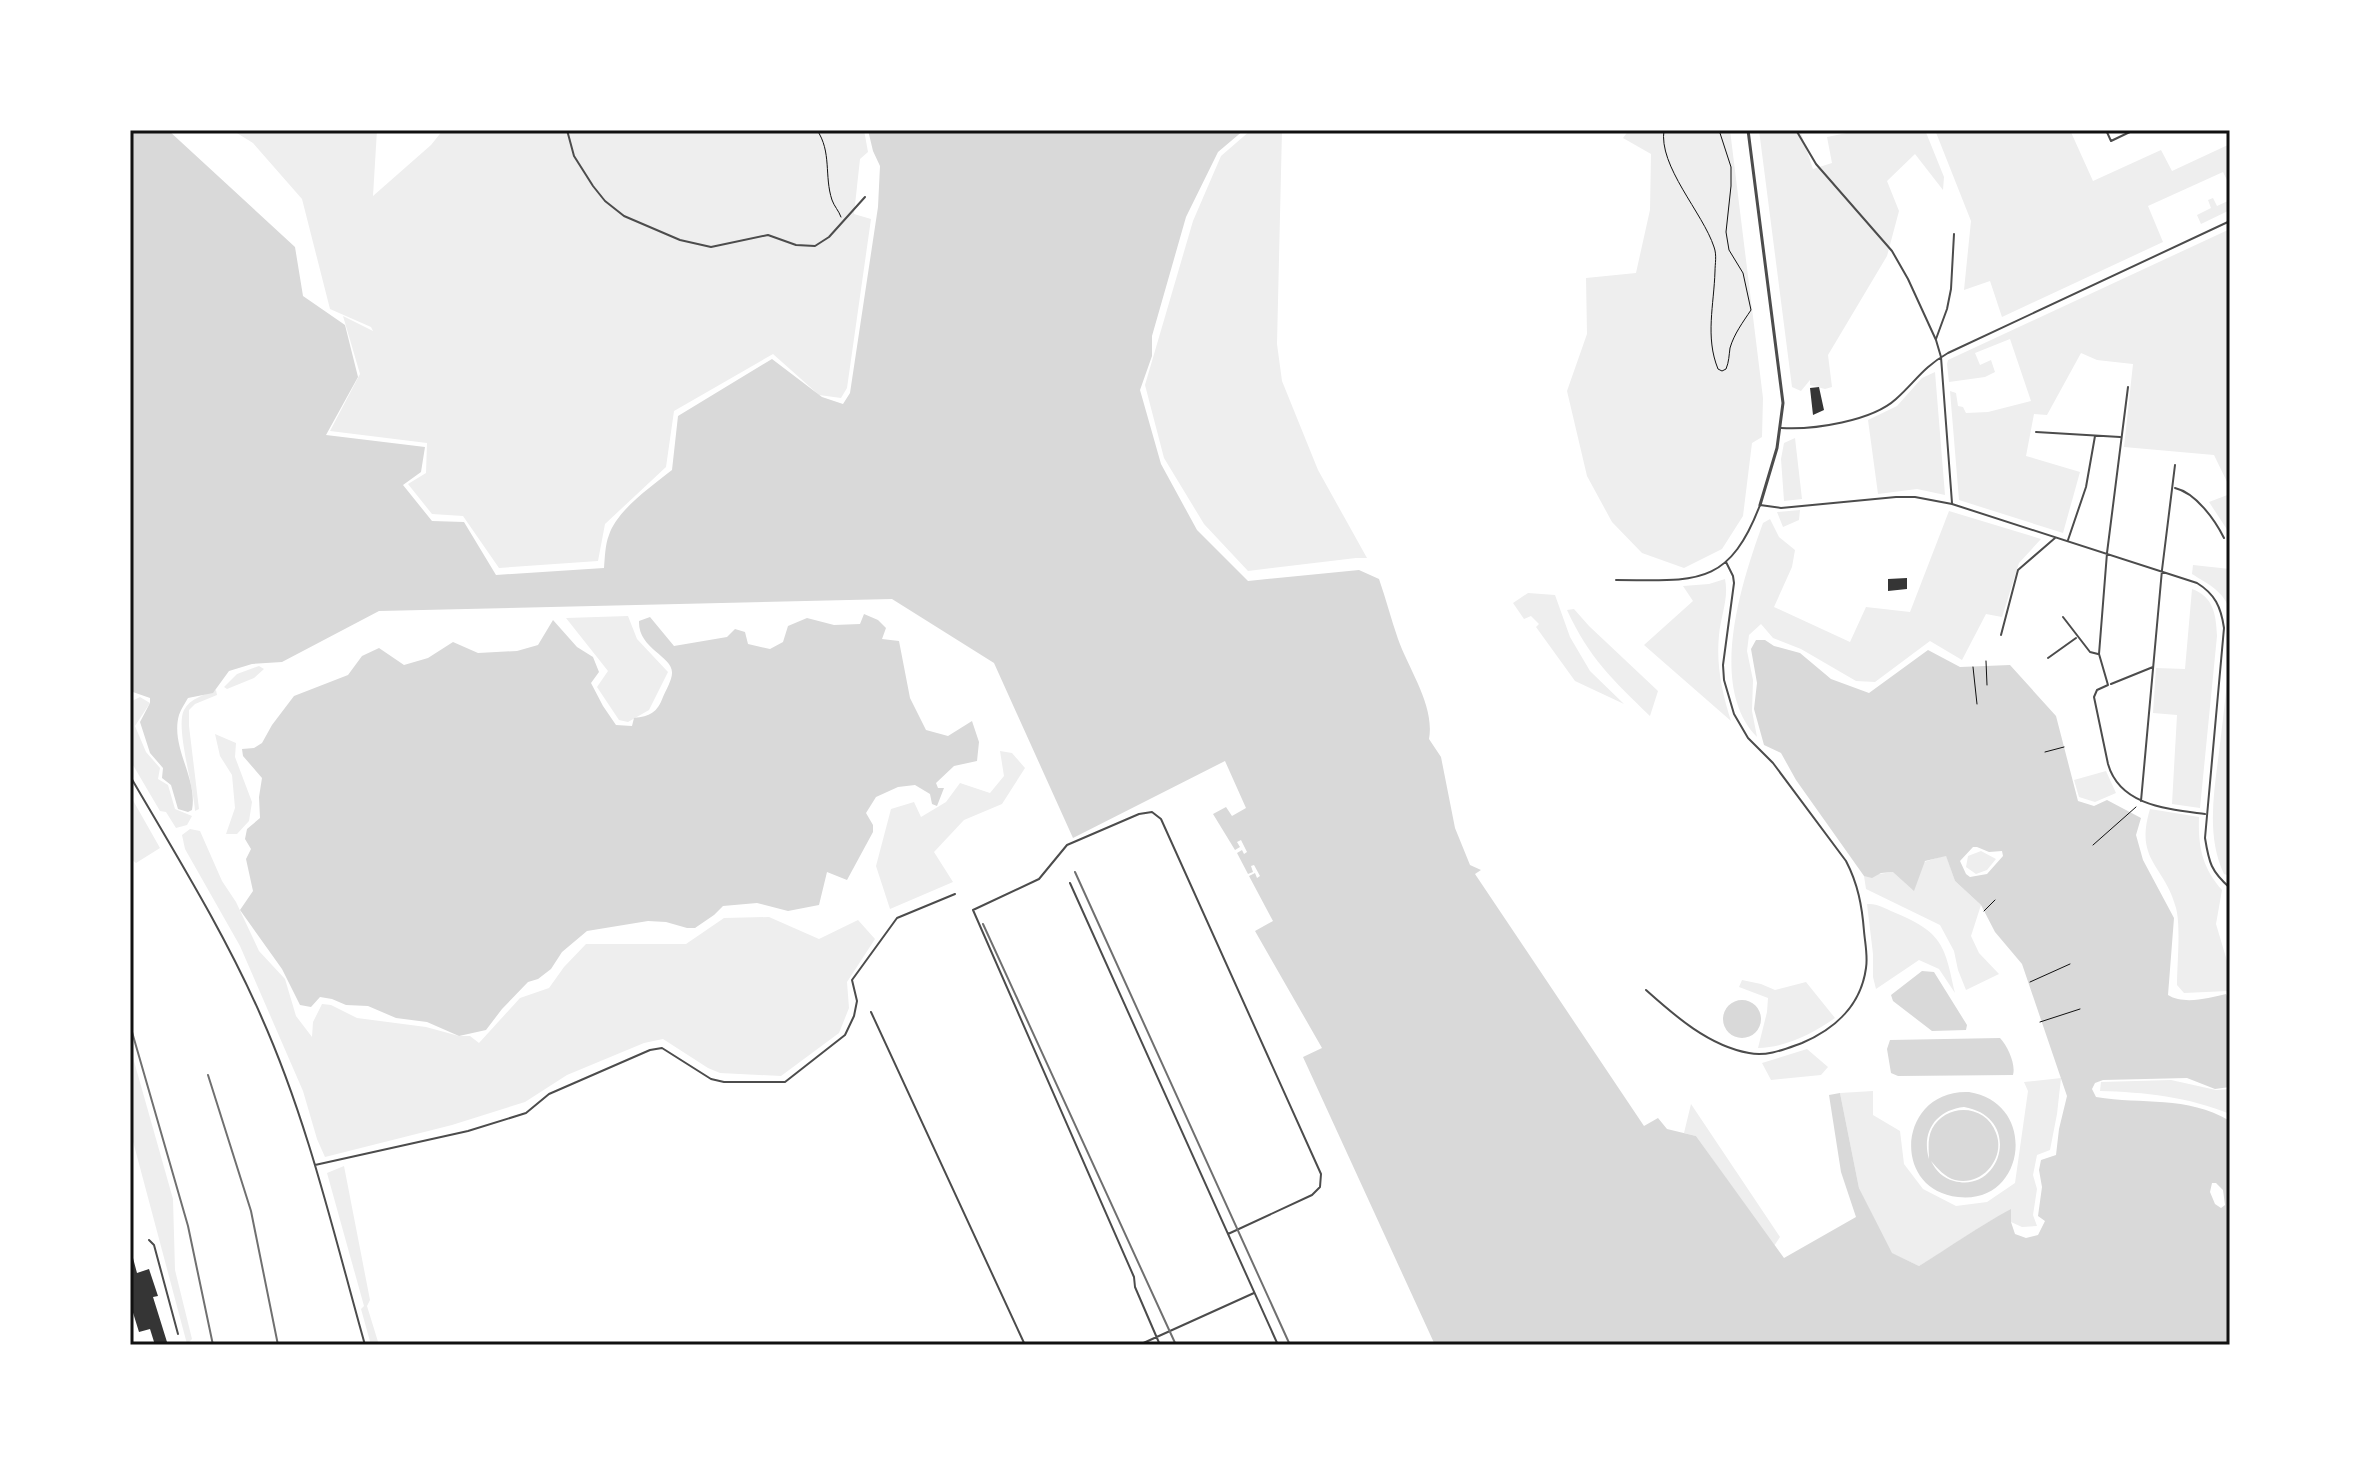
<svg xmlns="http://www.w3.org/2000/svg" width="2360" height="1475" font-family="'DejaVu Sans',sans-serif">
  <rect width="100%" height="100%" fill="#fff"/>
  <!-- green -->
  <path fill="#eee" d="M232,130H377L373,196L431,145L443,130H864L868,152L860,159L854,214L871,219L847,388L841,398L819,395L773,354L674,411L666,467L605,524L598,561L499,568L463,516L432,514L408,484L426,473L427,443L330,431L360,374L343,316L373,331L371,327L330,309L302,199L253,143Z
    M1251,130H1282L1277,344L1282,381L1318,470L1367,558H1356L1248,571L1204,524L1164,458L1145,385L1193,221L1221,156Z
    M1629,130H1730L1763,398L1762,437L1752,443L1743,516L1722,549L1684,568L1642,553L1612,522L1587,476L1567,391L1587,334L1586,278L1636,273L1650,210L1651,154L1623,138Z
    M1759,130H1800L1813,169L1832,163L1827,137L1862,130H1925L1944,177L1943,190L1915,154L1887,181L1899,211L1887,256L1828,355L1832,387L1825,389L1810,385V380L1801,391L1792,387Z
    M1935,130H2070L2093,181L2161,150L2172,171L2230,144V186L2223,172L2148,206L2163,242L2002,317L1990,281L1964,290L1971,221Z
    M2213,198L2217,206L2230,200V210L2201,224L2197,215L2211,208L2208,200Z
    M2230,229V488L2214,455L2124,447L2133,364L2097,360L2081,353L2047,415L2034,414L2026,456L2080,472L2063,533L1959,500L1950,391L1956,393L1958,406L1963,407L1966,413L1988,412L2031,401L2010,339L1975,353L1980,365L1991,360L1995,372L1985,377L1949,382L1947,364L1948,360Z
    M1935,372L1945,495L1917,489L1878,494L1868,420L1897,406L1922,378Z
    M1795,438L1802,499L1784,501L1781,459L1784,443Z
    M2230,494V534L2209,502Z
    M1800,510L1799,520L1783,527L1777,512Z
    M1949,511L2041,539L2019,563L2002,617L1986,614L1962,660L1930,641L1875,682L1856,681L1801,649L1773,638L1761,624L1749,635L1747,651L1753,680L1752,711L1757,737C1707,686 1742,581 1763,523L1770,519L1779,537L1795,550L1792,567L1774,607L1850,642L1866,607L1910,612Z
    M2193,565L2230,569V611C2224,591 2208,584 2192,574Z
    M1725,579C1729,598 1721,615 1719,635C1716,665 1722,692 1731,721L1644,645L1693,601L1683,586L1709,584Z
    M2192,589C2214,597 2216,615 2217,636L2200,808L2172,804L2177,715L2153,713L2156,668L2185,669Z
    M1528,593L1555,595L1570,637L1590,671L1624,704L1575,681L1536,627L1539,624L1531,616L1524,619L1513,603Z
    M1574,609L1589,626L1658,691L1650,716C1613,680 1589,658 1567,610Z
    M628,616L637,639L668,672L649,710L628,722L619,720L597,687L608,671L566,618Z
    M2230,644V876L2224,874C2205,834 2215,787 2220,744C2224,711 2228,677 2230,644Z
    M259,666L264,669L254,678L227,689L224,687L237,674Z
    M216,690L217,695L195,704L189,710V726L199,809L195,811C194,788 175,727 184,710C190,698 205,695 216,690Z
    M140,697L150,703L135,726L146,752L160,768L158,779L168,785L175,809L192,816L187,825L176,828L166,812L160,811L130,760V702Z
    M215,734L236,743L235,757L252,802L249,821L237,834H226L235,808L232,775L220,756Z
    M1000,751L1012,753L1025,768L1002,804L964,820L934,852L953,882L890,909L876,866L891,809L914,802L921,817L946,802L960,783L990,793L1004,776Z
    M2106,771L2116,793L2095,802L2079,797L2074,780Z
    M130,795L160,848L136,863L130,858Z
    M2150,809L2199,817C2198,847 2202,867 2222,890L2216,924L2230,971V994L2228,991L2184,993L2177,985C2177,964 2181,927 2176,908C2165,865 2134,861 2150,809Z
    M190,829L200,831L222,881L236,902L259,951L285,979L296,1016L312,1037L313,1022L322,1004L331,1005L357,1018L426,1027L459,1036H470L479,1043L520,998L549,988L564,967L586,944H686L724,918L769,917L819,939L858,920L875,939L847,982L849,1008L839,1033L781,1076L720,1073L708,1068L663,1039L644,1043L567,1075L525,1102L452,1125L325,1157L317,1139L303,1091L240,946L185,849L182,835Z
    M1981,851L1996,859L1987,870L1976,874L1966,867L1968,856Z
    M1946,855L1955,881L1981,905L1971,936L1979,953L1999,974L1966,990L1958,970L1954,951L1940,925L1866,889L1864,876L1893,872Z
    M1867,904C1878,903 1888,910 1898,914C1943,933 1945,947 1955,993L1939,969L1919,960L1876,989L1873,977V954Z
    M1742,980L1761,984L1775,990L1806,982L1835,1018C1812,1034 1787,1047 1758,1048L1767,1012L1768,998L1739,987Z
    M130,1047L173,1199L175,1270L192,1339L187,1344L130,1130Z
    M1807,1049L1828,1067L1821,1075L1771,1080L1762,1063Z
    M2061,1078L2057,1114L2050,1150L2037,1155L2033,1175L2037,1189L2033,1215L2037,1226L2022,1227L2011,1222V1210C1978,1226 1950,1248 1919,1266L1891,1253L1859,1188L1840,1093L1873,1091V1115L1900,1131L1904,1164L1923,1189L1956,1206L1987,1202L2015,1183L2028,1091L2024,1082Z
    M2171,1080L2216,1090L2230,1089V1114C2189,1097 2144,1092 2100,1091L2101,1082Z
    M1691,1104L1780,1237L1774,1246L1696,1136L1684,1133Z
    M344,1166L370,1300L367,1306L379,1345H371L361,1309L364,1306L327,1173Z"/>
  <!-- water -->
  <path fill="#d9d9d9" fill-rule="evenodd" d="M130,130H168L295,247L303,296L345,325L358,377L326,435L425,447L421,472L403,485L432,521L464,522L496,575L604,568C605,557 605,545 609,535C617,510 652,486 672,470L678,416L772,359L822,397L843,404L850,393L878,207L880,166L873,151L868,130H1244L1218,152L1186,217L1152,336V356L1140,390L1161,464L1197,530L1248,581L1359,570L1379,579C1386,599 1391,619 1398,639C1409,670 1435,706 1429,739L1441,757L1455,828L1470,865L1481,870L1475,874L1644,1126L1658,1118L1667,1129L1696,1136L1784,1258L1856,1217L1841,1172L1829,1095L1840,1093L1859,1188L1892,1253L1919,1266C1950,1247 1979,1226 2011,1209V1222L2015,1234L2026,1238L2038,1235L2045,1221L2038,1216L2042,1187L2039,1170L2041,1160L2056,1155L2059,1129L2067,1096L2022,964L1995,932L1981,905L1955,881L1946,856L1925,861L1914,891L1893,872L1881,873L1872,878L1864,876L1796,780L1781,753L1764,745L1754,709L1757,683L1751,649L1756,640H1765L1774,646L1800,653L1831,679L1869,693L1928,650L1960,667L2010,665L2056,716L2078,801L2094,806L2107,800L2141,818L2136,835L2143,860L2174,918L2168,995C2184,1005 2209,998 2226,994L2230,1002V1087L2215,1089L2187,1078L2103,1080L2095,1083L2092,1089L2096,1097C2143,1105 2186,1095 2230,1121V1345H1435L1303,1057L1322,1048L1255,931L1273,921L1249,876L1255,873L1257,878L1260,876L1254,865L1251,866L1253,872L1248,874L1237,853L1242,850L1244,854L1247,852L1241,840L1237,842L1240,847L1235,850L1213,814L1226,807L1232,816L1246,808L1225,761L1073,838L994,663L892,599L379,611L282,662L252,664L229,671L213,693L188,698C185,703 181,709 179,715C170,747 198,778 192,810L188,812L178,809L171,785L162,778L163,768L150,753L140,722L150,703V698L130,691ZM1973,847H1977L1989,852L2002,851L2003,856L1987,874L1970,877L1966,874L1960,861ZM2212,1183H2216L2223,1190L2225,1205L2221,1208L2215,1204L2210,1192Z
    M864,614L878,620L886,628L882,639L899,641L910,698L926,730L948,736L972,721L979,742L977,761L954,766L936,783L938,788H944L937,806L932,804L930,794L915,785L898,787L876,797L866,813L873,825V832L847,880L827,872L819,905L788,911L757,903L723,906L714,915L695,928H687L666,922L648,921L587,931L562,952L551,969L538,979L528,982L502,1009L486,1030L459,1036L427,1022L396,1018L368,1006L346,1005L332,999L320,997L311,1007L300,1005L282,969L240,910L253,891L246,859L251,849L245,839L247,829L260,818L259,797L262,778L243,756L242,749L254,748L262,743L272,725L294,696L348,675L362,656L379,648L404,665L428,658L453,642L478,653L517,651L538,645L553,620L577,647L593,657L599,672L591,683L603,706L616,725L632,726L634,718C650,716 657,713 663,697C666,690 672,680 672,673C673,656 638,649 639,621L650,617L674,646L727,637L735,629L745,632L748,644L770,649L783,642L788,626L807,618L834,625L860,624Z
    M1922,971L1934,972L1967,1025L1966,1030L1932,1031L1893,1001L1891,995Z
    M1723 1019a19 19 0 1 1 38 0a19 19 0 1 1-38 0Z
    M2000,1038C2008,1046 2016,1065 2013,1075L1898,1076L1891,1073L1887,1049L1890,1040Z
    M1969,1092C2039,1103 2026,1205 1958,1197C1890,1190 1898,1089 1969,1092ZM1964,1107C2023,1117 2002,1194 1954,1181C1943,1178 1936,1171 1931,1161C1938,1169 1945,1177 1955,1180C1982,1187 2006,1158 1996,1133C1986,1104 1946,1102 1932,1129C1927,1139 1929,1151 1929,1159C1921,1132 1936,1110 1964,1107Z"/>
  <!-- building -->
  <path fill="#353535" d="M1819,387L1824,410L1813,415L1810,388Z
    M1907,578V589L1888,591V579Z
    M133,1258L137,1273L149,1269L158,1296L153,1297L167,1342L155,1345L150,1329L139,1332L130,1303V1259Z"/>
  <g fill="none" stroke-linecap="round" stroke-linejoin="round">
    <!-- path -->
    <path stroke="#111" stroke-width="1" d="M817,130C832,152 824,176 832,200C834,206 839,211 841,217
      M1664,130C1658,166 1703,213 1714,247C1717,255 1715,264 1715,271C1714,305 1705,337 1718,369L1722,371L1726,369C1729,362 1729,355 1730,348C1734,334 1743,322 1751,310L1743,273L1729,250L1726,232L1731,186V167L1719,130
      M1986,661L1987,685
      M1973,667L1977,704
      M2045,752L2064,747
      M2093,845L2136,807
      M1984,911L1995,900
      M2030,982L2070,964
      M2040,1022L2080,1009"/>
    <!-- minor -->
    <path stroke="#4c4c4c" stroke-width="2" d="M567,130L574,156L593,186L605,201L624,216L680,240L711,247L768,235L796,245L815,246L829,237L865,197
      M1796,130L1816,164L1892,251L1908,279L1936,340L1941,357L1952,503
      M2106,130L2111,141L2134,130
      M1936,339L1947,309L1951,289L1954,234
      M2128,387L2107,553L2099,654L2108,685L2097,690L2094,697L2108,764C2120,806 2168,809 2205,814
      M1781,428C1814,430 1872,421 1896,399C1917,380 1922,368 1948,353L2230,221
      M2036,432L2120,437
      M2175,488C2196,493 2215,520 2224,538
      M2068,540L2086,487L2095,436
      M1616,580C1694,580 1728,589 1760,505L1781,508L1896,497H1915L1952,504L2197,583C2215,594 2221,607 2224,628L2205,838C2209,863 2211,871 2230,888
      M2063,617L2090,652L2098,654
      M2001,635L2018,570L2055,538
      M2048,658L2076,638
      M2111,684L2153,667
      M130,776C176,855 224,932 261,1016C308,1121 334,1235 365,1345
      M2141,801L2162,570L2175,465
      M1070,883L1278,1345
      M1646,990C1675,1016 1709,1046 1749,1053C1767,1057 1785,1049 1802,1043C1835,1029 1861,1005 1866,968C1868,956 1865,943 1864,931C1862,906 1858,884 1846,861L1773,763L1748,738L1734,714L1724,680L1723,665L1734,583L1733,576L1726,562
      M871,1012L1025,1345
      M315,1165L468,1131L526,1113L549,1094L650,1050L662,1048L711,1079L724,1082H785L845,1035L854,1016L857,1001L852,980L897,918L955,894
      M149,1240L154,1245L178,1334
      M1139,1345L1254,1293
      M1160,1345L1135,1287L1134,1277L973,910L1039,879L1067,845L1139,814L1152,812L1161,819L1321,1174L1320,1187L1312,1195L1228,1234"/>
    <!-- tertiary -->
    <path stroke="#4c4c4c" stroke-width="3" d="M1748,130L1783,403L1777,448L1760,505"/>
    <!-- rail -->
    <path stroke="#707070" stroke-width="2" d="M1075,872L1290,1345
      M983,924L1176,1345
      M130,1025L188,1226L213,1345
      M208,1075L251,1211L278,1345"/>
  </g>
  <!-- border -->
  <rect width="2360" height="1475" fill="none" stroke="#ffffff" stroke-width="264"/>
  <rect x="132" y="132" width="2096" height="1211" fill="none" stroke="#111" stroke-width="3"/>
</svg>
